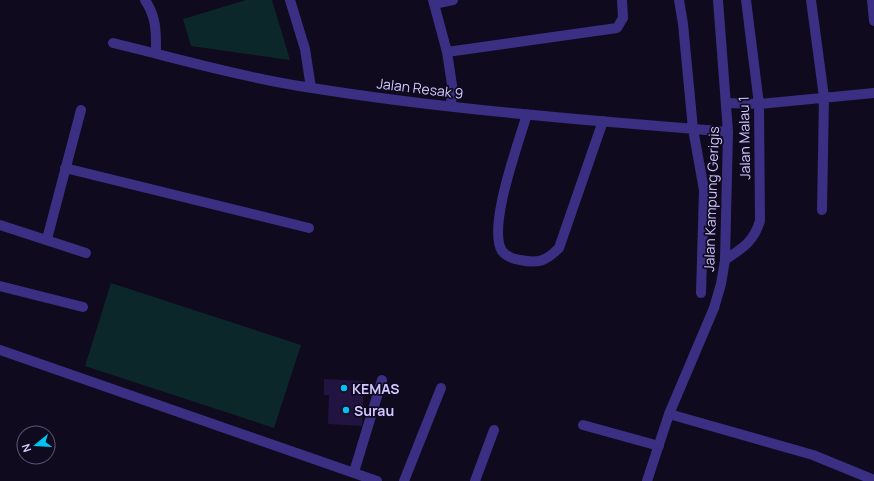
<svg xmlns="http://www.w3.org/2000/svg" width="874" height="481" font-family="Manrope,sans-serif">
  <rect width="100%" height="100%" fill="#0f0a1e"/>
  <!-- green -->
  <path fill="#0c2729" d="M246,0H272L290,60L191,46L183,19Z
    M111,283L301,345L274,428L85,366Z"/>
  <!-- building -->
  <path fill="#211441" d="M324,379L364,381L362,426L328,424L329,395H324Z"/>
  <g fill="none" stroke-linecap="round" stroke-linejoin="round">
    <!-- minor -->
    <path stroke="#3a2f82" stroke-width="10" d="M145,0C157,18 156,33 156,53
      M290,0L305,49L311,88
      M433,0L447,52L452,85L451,106
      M679,0L683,24L693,129L704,190L701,293
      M811,0L824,97L822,210
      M872,0L874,21
      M434,4L453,0
      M113,43C179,59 245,78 312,88C449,110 589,120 728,132
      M447,52L617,28L623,18L622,0
      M727,103L759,104L874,93
      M527,114C519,142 487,227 502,251C507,257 513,259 520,260C538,264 546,261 559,248L603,121
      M65,168L309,228
      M0,225L86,253
      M47,239L81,110
      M725,260C742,248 753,243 760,221L759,104L746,0
      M0,286L83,307
      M0,350L377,481
      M669,414L813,455L874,480
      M583,425L659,446
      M354,472L382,380
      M404,481L441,388
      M475,481L494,430
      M647,481L669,414L714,308L721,284L725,260L728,132L718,0"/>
  </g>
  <!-- markers -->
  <g fill="#00c4f2" stroke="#0f0a1e" stroke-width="1.5">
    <circle cx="344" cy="388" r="4"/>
    <circle cx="346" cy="410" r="4"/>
  </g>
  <g text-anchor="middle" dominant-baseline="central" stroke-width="3.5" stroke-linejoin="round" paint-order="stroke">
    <!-- street labels -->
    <g font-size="14" fill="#d2c7ff" stroke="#0f0a1e">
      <text transform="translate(420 88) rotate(7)">Jalan Resak 9</text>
      <text transform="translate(744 138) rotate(-91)">Jalan Malau 1</text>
      <text transform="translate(711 199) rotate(-88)">Jalan Kampung Gerigis</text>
    </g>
    <!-- poi labels -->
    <g font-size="14" font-weight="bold" fill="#d2c7ff" stroke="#0f0a1e" text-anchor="start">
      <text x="352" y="388">KEMAS</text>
      <text x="354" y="410">Surau</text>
    </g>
  </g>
  <!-- north arrow -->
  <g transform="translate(36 445) rotate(252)"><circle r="19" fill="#0f0a1e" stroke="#5d5678"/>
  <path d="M0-3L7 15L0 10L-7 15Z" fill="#00c4f2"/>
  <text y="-6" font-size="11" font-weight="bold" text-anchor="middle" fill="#d2c7ff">N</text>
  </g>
</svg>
